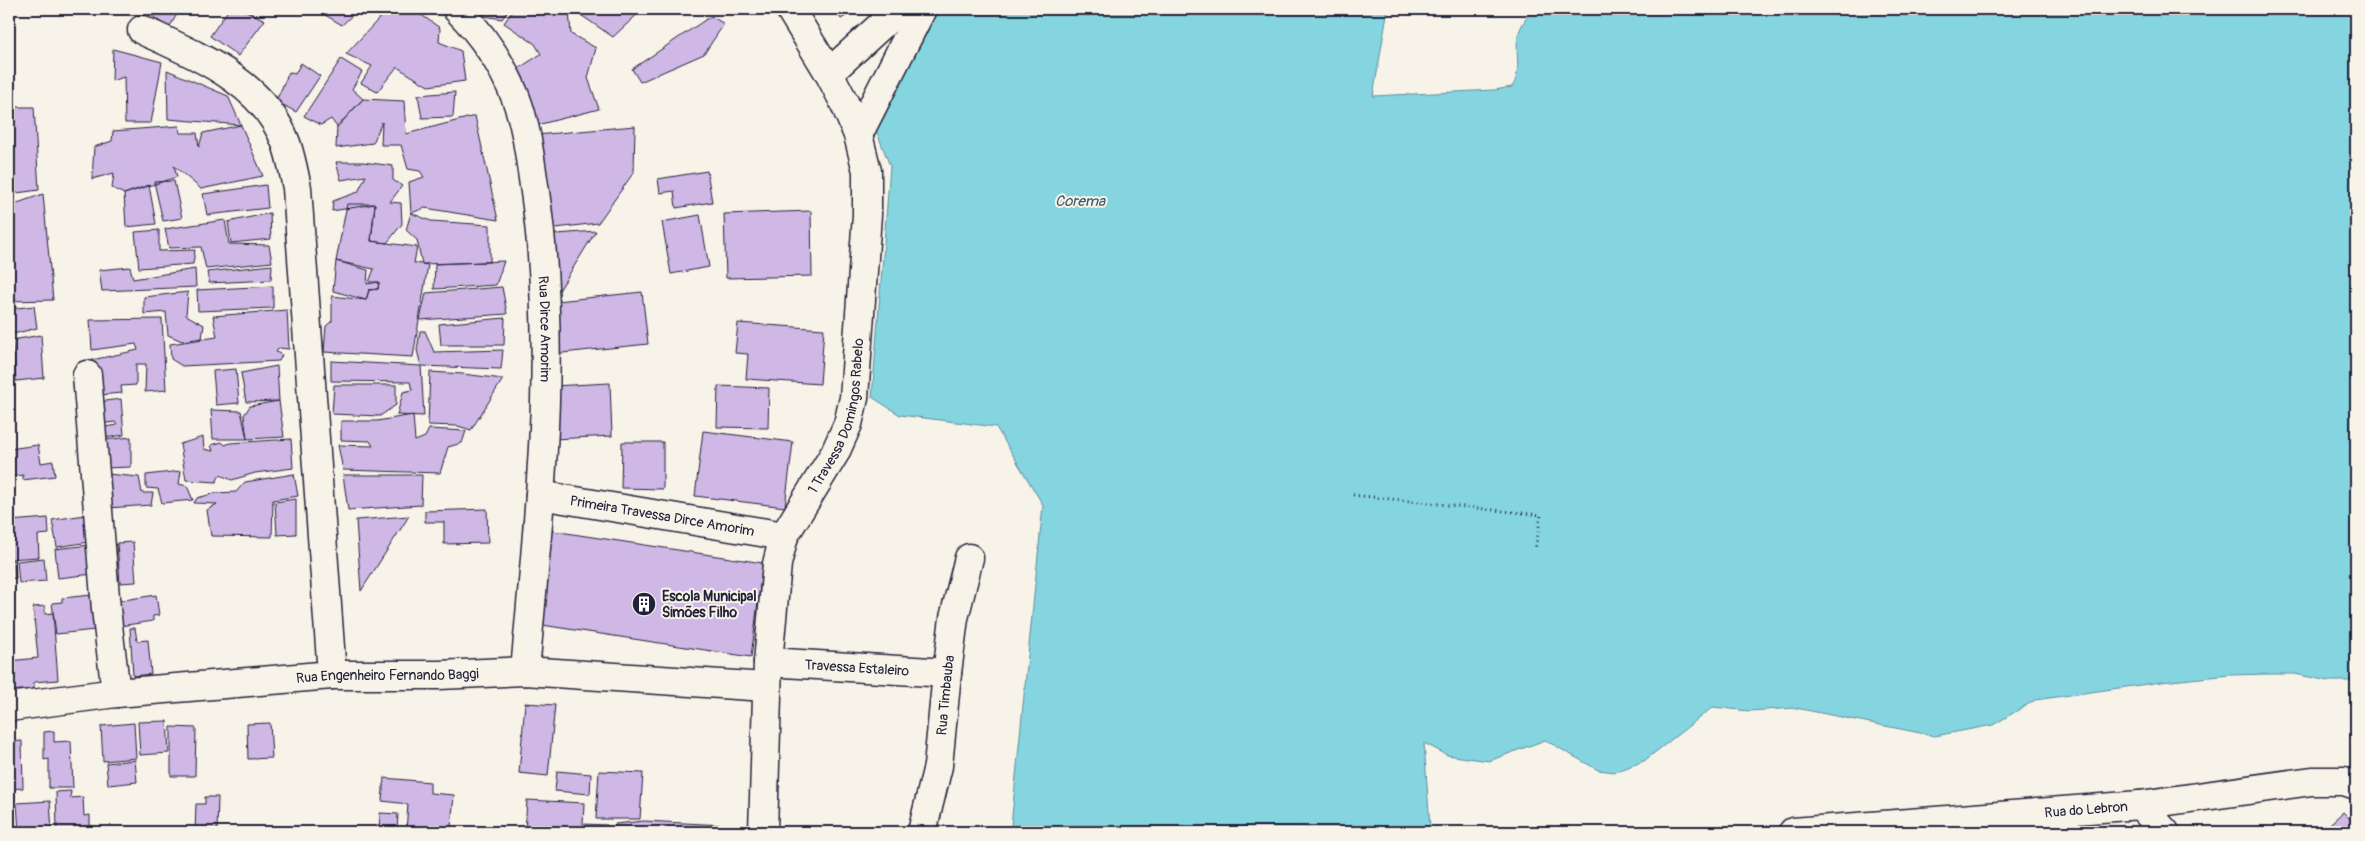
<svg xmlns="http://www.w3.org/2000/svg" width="2365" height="841" font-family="Pangolin,sans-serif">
  <rect width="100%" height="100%" fill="#f7f3e8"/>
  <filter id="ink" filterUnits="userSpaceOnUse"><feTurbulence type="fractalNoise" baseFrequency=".02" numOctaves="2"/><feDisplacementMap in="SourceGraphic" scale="10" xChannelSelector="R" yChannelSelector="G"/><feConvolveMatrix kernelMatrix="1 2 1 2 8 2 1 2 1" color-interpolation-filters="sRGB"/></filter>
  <g filter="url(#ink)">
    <!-- water -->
    <path fill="#85d5e0" stroke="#5d8d9e" d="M939,9H1388L1373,96L1494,90L1512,87C1522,72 1515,53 1518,36C1520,26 1527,17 1533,9H2356V681H2328L2295,674H2269L2230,675L2161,682L2035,700L1993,725L1935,736L1796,708L1749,711L1713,707L1644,761L1615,772L1598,770L1545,740L1489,761L1447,755L1424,743L1430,827L1011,826L1043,505L996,427L900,415L872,397L890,166L876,130Z"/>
    <!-- building -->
    <path fill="#cfb7e6" stroke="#22223b" d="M146,9H180L169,28L145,11Z
      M229,9H242L265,20L238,56L210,36Z
      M315,9H359L342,25Z
      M388,9H413L440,28L439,42L461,51L465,81L428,86L397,67L377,92L361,83L372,66L346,54Z
      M475,9H509L502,19L484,16Z
      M514,9H565L569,11L571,34L596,48L588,78L599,109L537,125L513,72L541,54L535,44L504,23Z
      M572,9H643L613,37Z
      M834,9H857L841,19Z
      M711,16L724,24L704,54L640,82L632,69Z
      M113,49L162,62L151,123H125L124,77L112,81Z
      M341,59L362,72L352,89L363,99L337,127L331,119L321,125L304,116Z
      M301,63L320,76L296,112L276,101L289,72L295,74Z
      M167,70L228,96L241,125L168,119Z
      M455,92L453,117L422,118L418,95Z
      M363,99L404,101L406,134L475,116L498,220L425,208L411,213L409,182L424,177L420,171L408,169L401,145H381L382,122L373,143L336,148L337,127Z
      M9,107H34L39,190L9,194Z
      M241,125L263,176L201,189L174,166L177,177L124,194L112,188L114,173L92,179L94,147L112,141L113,131L179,126L180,133H197L199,147L203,133Z
      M635,126L634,172L598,223L547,229L536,135Z
      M336,162H363L393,166V180L402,186L390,202L401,203L402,224L387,243L371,241L375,204L332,211L333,201L358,192L366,176L341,180Z
      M707,171L712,202L676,208L674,191L660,193L658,179Z
      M174,181L182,218L163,221L154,182Z
      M149,185L156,224L126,227L124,194Z
      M266,185L268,208L207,215L203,194Z
      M43,194L53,300L9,301V206Z
      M347,204H375L371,241L417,247L414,263L428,265L413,357L324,352L326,326L332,321V296L366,300L369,290L378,289L379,282H369L374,269L336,261Z
      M811,211L812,276L726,278L724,214Z
      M270,213L271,239L231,243L228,222Z
      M411,213L431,221L490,225V262L422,264L417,240L406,230Z
      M700,215L709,267L671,274L662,222Z
      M225,220L229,244L269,245L272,262L206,269L201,247L169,248L165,229Z
      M159,230V251L195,250L193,264L139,268L135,232Z
      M596,231L555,297L544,235Z
      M336,261L368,270L367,284L379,282L378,289L369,290L366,300L333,291Z
      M504,261L496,285L434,289L435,264Z
      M272,265L271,280L209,283L207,272Z
      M130,267L133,279L195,269L196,287L102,291L99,270Z
      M273,286V308L198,311L197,290Z
      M502,287L507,314L420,320L426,293Z
      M188,292L186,315L204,325L202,338L182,341L168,335L166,312L144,314V297Z
      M642,292L648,344L553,354L548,302Z
      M34,306L37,328L9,335V309Z
      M287,310L289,349L279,348L276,352L282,355L279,361L182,366L171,359L170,344L217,337L213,316Z
      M505,318L504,345H441L439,324Z
      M162,319L166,390L145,392L146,364H136V385L121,386L122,393L98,395L92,360L138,350L136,344L92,350L90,320Z
      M738,323L824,329L820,384L746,379L748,354L735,353Z
      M420,331H425L434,352L503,350L501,369L421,366L417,350Z
      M41,335L44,378L16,381L12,340Z
      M331,361L421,366L424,416L397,415L403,392L412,390L410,382L331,381Z
      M277,366L279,401L246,402L241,373Z
      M236,369L239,403L216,405L213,371Z
      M430,372L463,374L503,379L471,430L458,426L428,425Z
      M610,383L612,436L554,439L552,386Z
      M334,385H396V405L380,416L332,414Z
      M718,386L769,388L768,428L717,427Z
      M121,399L124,435L99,439V428L117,425L115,422L99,424L97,402Z
      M279,401L284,437L247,439L244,415L250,406Z
      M211,410L241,411L247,439H213Z
      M413,415L415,441L425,437L429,429L466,431L462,443L448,447L440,473L343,470L338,445L373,446L370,441L341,440V421H377Z
      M703,431L793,442L785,507L695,496Z
      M131,437V467L105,468L104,440Z
      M203,437L204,449L213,451L211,445L222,442L225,445L230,443L291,439L293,468L255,473L232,480L220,475L216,482L186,480L180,444Z
      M622,442H663V489L621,488Z
      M38,445L41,463L53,461L55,476L23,480V475L9,477V449Z
      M181,471L179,484L187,486L193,500L162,503L158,489L146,488V475Z
      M107,474L139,477L142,493H153L151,505L108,508Z
      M294,474L298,496L273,500L272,537L211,536L207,510L217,504L194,503L197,498L216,493L236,492L245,482Z
      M343,475H422L421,505L348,510Z
      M296,499V534L277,535L275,502Z
      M487,509L488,543L444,544V522H425V511Z
      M85,515L89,542L57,547L52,520Z
      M409,516L361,591L356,520Z
      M48,518L49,534L38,535L39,557L9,559V521Z
      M540,529L763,563L751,657L529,623Z
      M133,542L136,582L120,583L117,543Z
      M90,545L93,574L58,578L55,549Z
      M44,558L46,581L19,583L17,561Z
      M14,560L16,578L9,579V561Z
      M92,595L95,630L56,634L52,603L62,602V598Z
      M156,595L159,615L153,616V621L120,626L117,601Z
      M45,606V614L53,613L58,680L34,682V689L9,691V661L38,658L33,607Z
      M130,628H135L137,641L148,640L151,674L133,676Z
      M525,703L555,705L548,776L519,773Z
      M167,721L169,753L140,755L138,722Z
      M134,723L136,758L103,761L101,726Z
      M270,723L272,758L248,759L247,724Z
      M171,727L196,728L195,776H171Z
      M54,731V742L71,741L73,788H49V759L44,760V732Z
      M22,741L23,788L9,789V742Z
      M135,760L137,782L108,785L106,763Z
      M557,771L591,774L590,794L555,791Z
      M599,771L643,773L640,819H596Z
      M384,778L430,782V793L454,795L451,827L475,829V832H406L408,804L382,801Z
      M71,791L70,798L83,797L84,816L90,815V832H57L56,792Z
      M205,797H218L217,832H195L196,804H205Z
      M527,800L584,803L583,824L607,825V832H525Z
      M50,801L52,832H19L17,803Z
      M2343,812L2356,825V832H2321Z
      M380,813L398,814L397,832H379Z
      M644,821L724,825V832H614L615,824Z"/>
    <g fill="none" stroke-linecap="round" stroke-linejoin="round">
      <!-- minor casing -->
      <g stroke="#22223b" stroke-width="31">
        <g id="minor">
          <path id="s1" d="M457,9C481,33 502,64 515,96C527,126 530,160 535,192C558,350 539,512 525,671"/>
          <path d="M142,30C197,56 263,81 286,143C291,157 294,173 297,188L332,675"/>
          <path d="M829,73L899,9"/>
          <path d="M858,135L922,9"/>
          <path d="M87,375L106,609L116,693"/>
          <path id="s2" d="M540,495L784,536"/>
          <path id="s3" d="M768,662L947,673"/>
          <path id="s4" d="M9,707L116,693L332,675H439L525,671L766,687"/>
          <path d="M2140,805L2165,832"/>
          <path id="s5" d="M763,832L768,662L777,564L784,536L835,453L848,424L854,398L867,215V171L858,135L844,102L829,73L790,9"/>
          <path id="s6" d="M922,832L938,766L947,673L954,618L969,558"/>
          <path id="s7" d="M1793,832L2140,805L2312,781H2344L2356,785"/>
        </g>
      </g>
      <!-- path -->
      <path stroke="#22223b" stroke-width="3" stroke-dasharray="1 4" stroke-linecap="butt" d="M1353,495L1541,515L1535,550"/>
      <!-- minor -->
      <use href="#minor" stroke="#f7f3e8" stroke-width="28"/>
    </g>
  </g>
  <!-- icons -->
  <defs>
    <g id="building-disc" transform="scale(1.25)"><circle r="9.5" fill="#22223b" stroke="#f7f3e8"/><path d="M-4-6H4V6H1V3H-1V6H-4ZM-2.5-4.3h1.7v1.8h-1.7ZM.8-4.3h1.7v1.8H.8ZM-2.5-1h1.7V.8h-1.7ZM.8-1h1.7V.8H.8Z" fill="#fff"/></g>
  </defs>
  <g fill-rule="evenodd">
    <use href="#building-disc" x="644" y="604"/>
  </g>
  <g text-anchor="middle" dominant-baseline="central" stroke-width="4" stroke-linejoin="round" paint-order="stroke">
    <!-- street labels -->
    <g font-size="14" fill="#22223b" stroke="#f7f3e8">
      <text stroke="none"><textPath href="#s1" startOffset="341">Rua Dirce Amorim</textPath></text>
      <text stroke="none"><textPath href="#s5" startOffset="431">1 Travessa Domingos Rabelo</textPath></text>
      <text stroke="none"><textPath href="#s2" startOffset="124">Primeira Travessa Dirce Amorim</textPath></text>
      <text stroke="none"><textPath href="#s3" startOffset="89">Travessa Estaleiro</textPath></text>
      <text stroke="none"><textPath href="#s4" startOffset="380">Rua Engenheiro Fernando Baggi</textPath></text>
      <text stroke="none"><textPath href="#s6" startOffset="139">Rua Timbauba</textPath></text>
      <text stroke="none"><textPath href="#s7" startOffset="294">Rua do Lebron</textPath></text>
    </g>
    <!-- poi labels -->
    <g font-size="14" font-weight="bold" fill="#22223b" stroke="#f7f3e8" text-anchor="start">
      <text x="662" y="596">Escola Municipal<tspan x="662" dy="16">Simões Filho</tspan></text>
    </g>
    <!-- water labels -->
    <g font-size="15" font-style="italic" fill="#40586d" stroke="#f7f3e8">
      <text x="1080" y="201">Corema</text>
    </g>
  </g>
  <!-- margin -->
  <rect width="2365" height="841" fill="none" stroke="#f7f3e8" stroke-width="30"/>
  <rect x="15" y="15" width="2335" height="811" fill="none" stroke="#22223b" stroke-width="2" filter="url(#ink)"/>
</svg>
